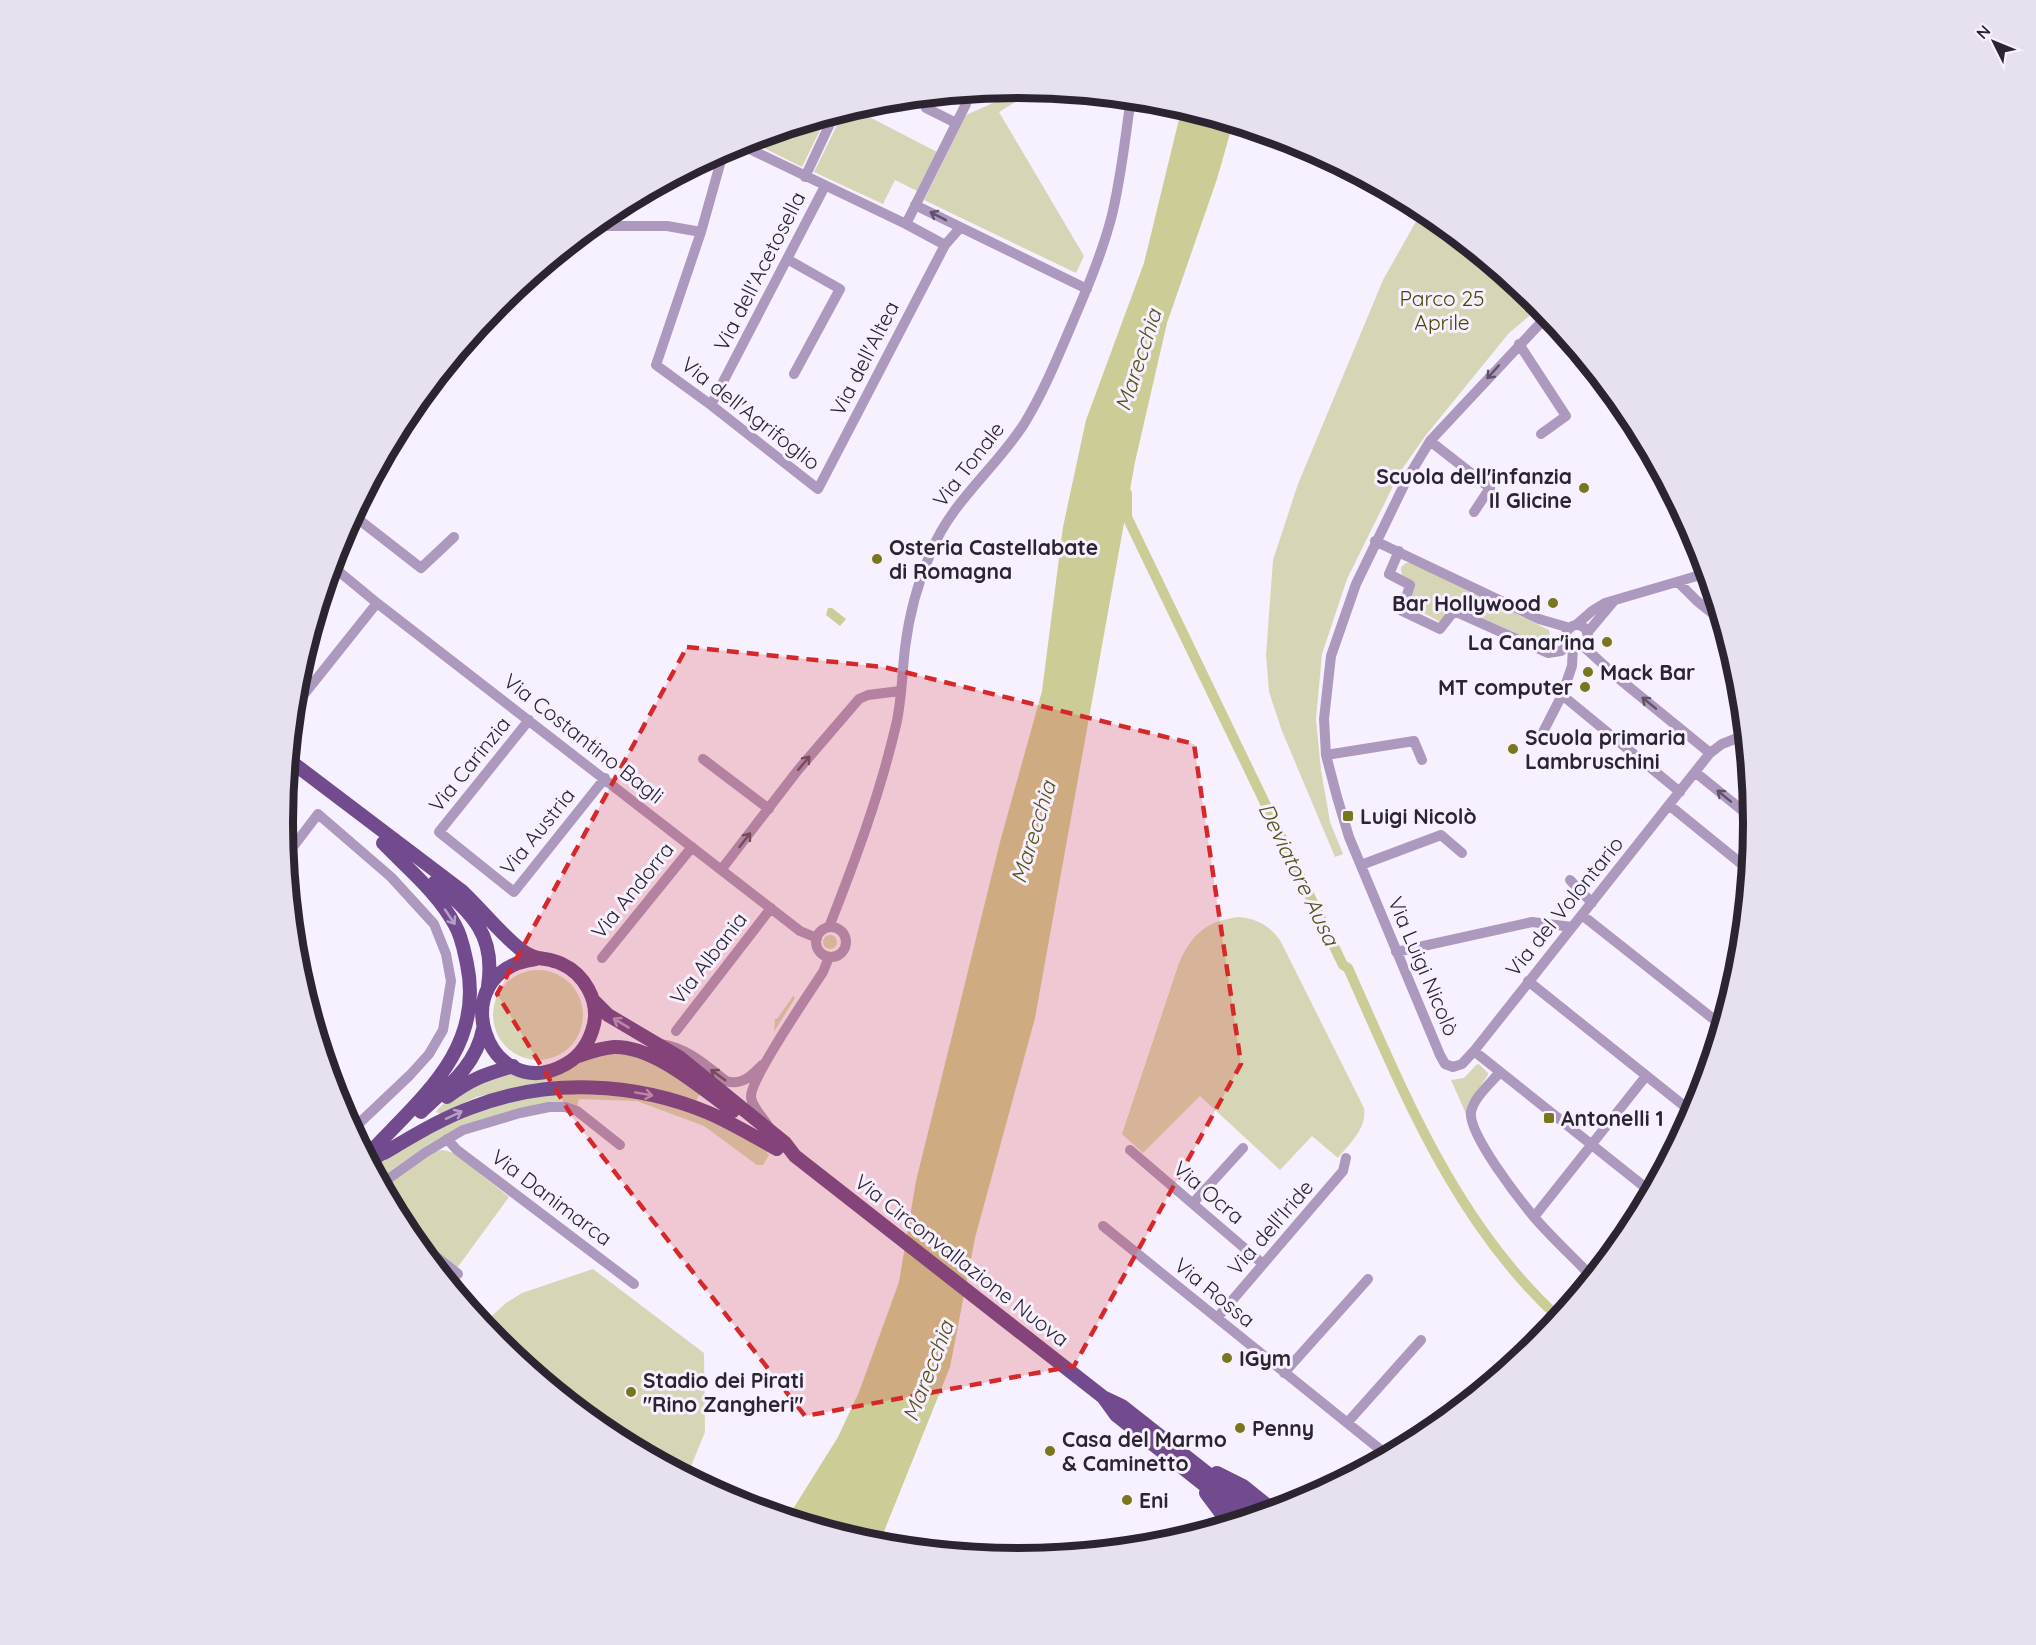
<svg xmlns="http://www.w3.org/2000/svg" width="2036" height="1645" font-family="Quicksand,sans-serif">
  <rect width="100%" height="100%" fill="#f7f0fe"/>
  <!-- green -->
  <path fill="#d6d6b6" d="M1013,94L1017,101L999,112L1084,256L1076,273L924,200L966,115Z
    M852,108L937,152L917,191L895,180L883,204L814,172L844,111Z
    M827,116L802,167L748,140Z
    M1423,209L1541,306L1509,333L1426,435L1400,472L1347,579L1322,654L1316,719L1321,770L1330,822L1343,854L1335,857L1282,731L1269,692L1266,655L1273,560L1298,484L1383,280Z
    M1406,563H1413L1549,630L1551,640L1542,645L1453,605L1440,622L1409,605L1415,585C1407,580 1400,578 1401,567Z
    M1239,917C1258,919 1268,925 1280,940L1364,1108C1367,1129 1350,1143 1338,1158L1312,1136L1280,1170L1200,1096L1143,1153L1122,1134L1179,963C1192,934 1206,921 1239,917Z
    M823 942a7 7 0 1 1 14 0a7 7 0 1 1-14 0Z
    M493 1015a45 45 0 1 1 90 0a45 45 0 1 1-90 0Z
    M793,996L795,998L774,1032L775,1018L777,1019Z
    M600,1053L629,1054L659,1064L700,1094L696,1101H693L586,1081L540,1083L476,1097L441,1114L436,1112C449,1094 493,1073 515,1074Z
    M1479,1064L1488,1073V1075L1468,1104L1466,1114L1451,1080L1464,1078L1476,1065Z
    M596,1090C620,1095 652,1097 675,1105C693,1111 762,1141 769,1155L763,1165H757L704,1126L637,1101L579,1099L577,1107L461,1127L429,1144L379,1179L373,1168L408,1142L496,1101Z
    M443,1150L454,1153L509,1197L457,1268L403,1224L383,1188L435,1151Z
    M427,1256L455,1278L450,1284Z
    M593,1269L704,1353L705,1432L687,1476L609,1434L498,1342L483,1324L506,1303L522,1293Z"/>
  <!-- water -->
  <path fill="#cccc96" d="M1182,107L1233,123L1217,179L1167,323L1135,462L1035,1018L975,1238L950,1367L879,1544H874L788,1517L838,1437L859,1392L899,1282L916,1181L1000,842L1042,691L1063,527L1086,420L1144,263Z
    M828,608H832L846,619L840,626L826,615Z"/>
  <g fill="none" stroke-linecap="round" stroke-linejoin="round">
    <!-- canal -->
    <path stroke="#cccc96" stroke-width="10" d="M1127,493V517L1343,965L1348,968C1404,1093 1455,1223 1559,1318"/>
    <!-- minor -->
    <path stroke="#ad98be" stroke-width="10" d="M932,95L926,108L956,123
      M737,143L906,224L945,245
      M724,150L701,232L656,365L711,405L818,489L945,245L960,228
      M805,177L835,113
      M915,205L1087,289
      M906,224L966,104
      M592,226H667L701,232
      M787,259L840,289L794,374
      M1548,315L1430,441L1407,479L1356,584L1331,656L1324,719L1326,755L1337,797L1349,837L1440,1055L1445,1064L1453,1067L1462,1064L1474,1051L1710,753L1722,744L1745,735
      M1519,344L1566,416L1541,434
      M711,405L825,186
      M1430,441L1490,488L1474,512
      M353,515L421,568L454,537
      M1375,541L1539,619L1570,628
      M1399,551L1389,574L1410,585L1402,611L1440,629L1454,611L1548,653L1561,651L1569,645
      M331,565L377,603L800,931L817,938
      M1679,583L1697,601L1722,621
      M1576,625L1592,611L1605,603L1707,573
      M1566 636a11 11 0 1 1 22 0a11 11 0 1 1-22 0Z
      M1587,633L1613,602
      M1583,646L1618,678L1710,753
      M1562,695L1680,792
      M294,707L377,603
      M529,720L439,832L514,892L605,778
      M1543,732L1562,695L1572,666L1573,647
      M1326,755L1414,741L1422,760
      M703,759L769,809
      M1695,772L1753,819
      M1669,805L1749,870
      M286,856L318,814L391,877L434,924L446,954L451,981L443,1030L429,1054L410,1075L352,1130
      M1361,865L1441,835L1462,853
      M721,870L798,770L859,699L868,695L900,691
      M1570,880L1592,903
      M1582,915L1721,1025
      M816 942a15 15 0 1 1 30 0a15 15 0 1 1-30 0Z
      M829,927C855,861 880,794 896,725C902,700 902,673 905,648C909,615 918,582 931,552C951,502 995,469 1024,424C1043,393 1057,359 1071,326C1086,291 1101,256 1111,219C1121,180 1125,138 1131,98
      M1396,952L1532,922L1572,927
      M602,958L692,847
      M1528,981L1693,1113
      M676,1031L771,908
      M660,1044C686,1047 706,1065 726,1081C742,1086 751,1076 762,1065
      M1474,1051L1651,1192
      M1500,1072C1491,1083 1474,1097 1471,1112C1468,1134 1519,1199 1534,1217C1552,1238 1573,1257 1592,1277
      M770,1129C765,1119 752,1108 751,1097C750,1079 810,992 823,972L829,957
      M447,1139L457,1150L634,1284
      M1130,1150L1263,1264
      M381,1184L426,1152L463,1130L520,1113L549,1107H565L577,1111L620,1145
      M1193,1203L1243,1148
      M1534,1217L1646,1076
      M1103,1226L1387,1455
      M410,1236L458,1274
      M1217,1318L1343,1171L1346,1158
      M1284,1373L1368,1279
      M1347,1423L1421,1340"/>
    <!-- major -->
    <path stroke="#714b8e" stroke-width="14" d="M289,760L462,891C482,910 499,932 520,949C536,962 546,956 562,964C584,974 599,1000 594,1024C590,1041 582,1055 566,1064C488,1109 439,971 536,959
      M435,882C472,913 496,935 488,986
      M593,1000L608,1015L679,1057L785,1143L795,1156L1103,1397L1122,1406L1259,1514
      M578,1056C590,1052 601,1048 614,1047C655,1046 702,1089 733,1111
      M447,1097C472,1078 484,1075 513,1066
      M421,1112C447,1087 476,1066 483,1029
      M376,1146C427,1093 484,1045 467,964C464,951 462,937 455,925C438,893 407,868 383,843
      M384,1153C413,1136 442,1118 473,1107C548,1078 635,1082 709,1113C732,1123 755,1137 777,1149
      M369,1162L390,1148
      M1103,1397L1116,1415L1246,1518
      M1217,1473L1243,1486L1273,1510
      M1206,1493L1221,1513L1231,1523"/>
  </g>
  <!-- one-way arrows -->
  <defs><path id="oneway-shaft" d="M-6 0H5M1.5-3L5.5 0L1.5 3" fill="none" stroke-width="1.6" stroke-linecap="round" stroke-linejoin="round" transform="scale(1.5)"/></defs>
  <g stroke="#605369">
    <use href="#oneway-shaft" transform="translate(938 216) rotate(-153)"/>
    <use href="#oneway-shaft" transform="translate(1493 372) rotate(132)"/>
    <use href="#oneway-shaft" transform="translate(1649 703) rotate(-141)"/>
    <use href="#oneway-shaft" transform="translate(804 763) rotate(-50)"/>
    <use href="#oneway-shaft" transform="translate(1724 796) rotate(-141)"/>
    <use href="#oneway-shaft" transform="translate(745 840) rotate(-52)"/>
    <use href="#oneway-shaft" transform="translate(718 1075) rotate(-144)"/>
  </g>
  <g stroke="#b49ec6">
    <use href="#oneway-shaft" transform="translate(450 917) rotate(56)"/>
    <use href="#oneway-shaft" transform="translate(621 1023) rotate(-149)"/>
    <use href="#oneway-shaft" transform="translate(644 1094) rotate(10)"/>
    <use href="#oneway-shaft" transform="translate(454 1115) rotate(-25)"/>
  </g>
  <!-- marked area -->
  <path fill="#d62828" fill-opacity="0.2" stroke="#d62828" stroke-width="4.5" stroke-dasharray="12 8" stroke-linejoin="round" d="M687,647L884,667L1194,744L1241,1064L1074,1366L805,1416L575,1121L497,994Z"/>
  <!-- markers -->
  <g fill="#79771c" stroke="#f7f0fe" stroke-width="2">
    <circle cx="1584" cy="488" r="6"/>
    <circle cx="877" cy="559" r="6"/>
    <circle cx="1553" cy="603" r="6"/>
    <circle cx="1607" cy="642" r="6"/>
    <circle cx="1588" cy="672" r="6"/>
    <circle cx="1585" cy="687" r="6"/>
    <circle cx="1513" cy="749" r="6"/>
    <rect x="1342" y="810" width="12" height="12" rx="3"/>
    <rect x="1543" y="1112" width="12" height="12" rx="3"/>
    <circle cx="1227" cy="1358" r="6"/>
    <circle cx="631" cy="1392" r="6"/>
    <circle cx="1240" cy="1428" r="6"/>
    <circle cx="1050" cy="1451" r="6"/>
    <circle cx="1127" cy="1500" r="6"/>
  </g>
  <g text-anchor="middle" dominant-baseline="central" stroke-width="6" stroke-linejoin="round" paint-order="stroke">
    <!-- street labels -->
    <g font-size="21" fill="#2c2531" stroke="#f7f0fe">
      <text transform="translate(759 271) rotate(-63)">Via dell'Acetosella</text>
      <text transform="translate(864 358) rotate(-63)">Via dell'Altea</text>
      <text transform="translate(751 413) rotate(38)">Via dell'Agrifoglio</text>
      <text transform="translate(968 464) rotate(-52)">Via Tonale</text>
      <text transform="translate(584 738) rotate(38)">Via Costantino Bagli</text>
      <text transform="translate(469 764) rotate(-51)">Via Carinzia</text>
      <text transform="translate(537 831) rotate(-51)">Via Austria</text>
      <text transform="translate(632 890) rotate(-51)">Via Andorra</text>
      <text transform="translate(1564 906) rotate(-51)">Via del Volontario</text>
      <text transform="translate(708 958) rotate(-52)">Via Albania</text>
      <text transform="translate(1424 966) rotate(67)">Via Luigi Nicolò</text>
      <text transform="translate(1209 1192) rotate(40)">Via Ocra</text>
      <text transform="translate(552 1197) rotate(37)">Via Danimarca</text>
      <text transform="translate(1270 1227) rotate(-49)">Via dell'Iride</text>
      <text transform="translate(962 1260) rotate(38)">Via Circonvallazione Nuova</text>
      <text transform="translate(1215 1292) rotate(39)">Via Rossa</text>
    </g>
    <!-- park labels -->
    <g font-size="21" fill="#484502" stroke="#f7f0fe">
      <text x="1442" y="298">Parco 25<tspan x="1442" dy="24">Aprile</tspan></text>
    </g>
    <!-- poi labels -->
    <g font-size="21" font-weight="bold" fill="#2c2531" stroke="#f7f0fe" text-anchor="start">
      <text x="1572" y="476" text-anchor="end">Scuola dell'infanzia<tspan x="1572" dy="24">Il Glicine</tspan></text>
      <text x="889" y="547">Osteria Castellabate<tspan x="889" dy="24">di Romagna</tspan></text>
      <text x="1541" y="603" text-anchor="end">Bar Hollywood</text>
      <text x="1595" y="642" text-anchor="end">La Canar'ina</text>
      <text x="1600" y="672">Mack Bar</text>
      <text x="1573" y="687" text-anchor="end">MT computer</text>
      <text x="1525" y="737">Scuola primaria<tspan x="1525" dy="24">Lambruschini</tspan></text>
      <text x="1360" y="816">Luigi Nicolò</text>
      <text x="1561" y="1118">Antonelli 1</text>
      <text x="1239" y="1358">IGym</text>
      <text x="643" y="1380">Stadio dei Pirati<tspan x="643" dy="24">"Rino Zangheri"</tspan></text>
      <text x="1252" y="1428">Penny</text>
      <text x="1062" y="1439">Casa del Marmo<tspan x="1062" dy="24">&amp; Caminetto</tspan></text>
      <text x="1139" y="1500">Eni</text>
    </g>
    <!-- water labels -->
    <g font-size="22" font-style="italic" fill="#545215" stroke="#f7f0fe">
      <text transform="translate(1138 360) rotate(-72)">Marecchia</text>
      <text transform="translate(1033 832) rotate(-73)">Marecchia</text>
      <text transform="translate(1299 874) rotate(64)">Deviatore Ausa</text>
      <text transform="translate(928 1371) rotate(-69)">Marecchia</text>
    </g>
  </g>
  <!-- crop -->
  <path d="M0 0H2036V1645H0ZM293 823a725 725 0 1 1 1450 0a725 725 0 1 1-1450 0Z" fill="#e7e0ee" fill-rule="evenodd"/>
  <path fill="none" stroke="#2c2531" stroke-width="8" d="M293 823a725 725 0 1 1 1450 0a725 725 0 1 1-1450 0Z"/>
  <!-- north arrow -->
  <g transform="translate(1994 42) rotate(313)" stroke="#f7f0fe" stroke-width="4.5" paint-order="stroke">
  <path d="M0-4.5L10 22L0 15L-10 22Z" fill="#2c2531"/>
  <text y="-9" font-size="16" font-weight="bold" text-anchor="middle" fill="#2c2531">N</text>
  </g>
</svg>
